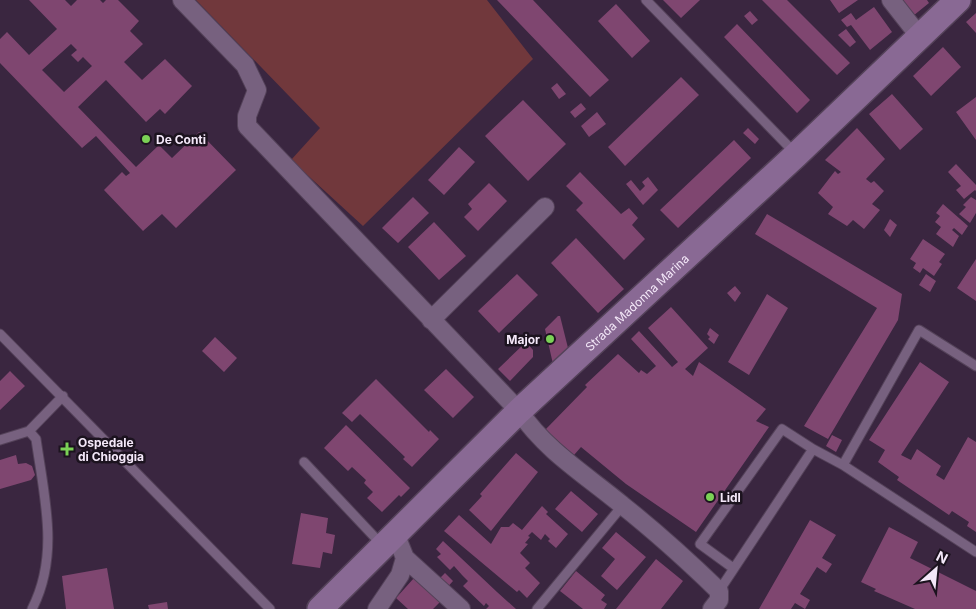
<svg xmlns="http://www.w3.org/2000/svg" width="976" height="609" font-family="Inter,sans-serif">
  <rect width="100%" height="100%" fill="#3a2640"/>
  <!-- green -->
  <path fill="#71383c" d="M196,0H487L533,59L363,226L291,160L320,128Z"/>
  <!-- building -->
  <path fill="#7f4670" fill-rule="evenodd" d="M29,0H65L71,6L77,0H100L103,3L106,0H118L139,21L130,31L143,44L124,62L142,80L165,59L192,86L165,114L160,109L146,122L106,80L78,107L136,167L159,145L172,158L199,132L236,170L176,228L162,214L143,231L104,190L122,172L126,176L130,173L96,136L82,148L0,63V39L7,32L29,55L57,29ZM71,44L77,50L71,55L78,62L83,57L92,66L64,92L42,70Z
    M497,0H533L609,80L590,97Z
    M663,0H700L681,18Z
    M762,0H787L850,63L837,75Z
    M830,0H858L839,13Z
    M892,0H927L929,3L908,20Z
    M616,4L650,41L632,58L598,21Z
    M874,7L892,32L870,50L851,25L847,27L841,20L851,13L856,20Z
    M750,11L758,20L752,25L744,16Z
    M976,13V33L966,22Z
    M737,24L810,100L797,113L724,37Z
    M846,29L856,42L850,47L838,35Z
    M943,47L961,67L931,96L913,76Z
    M681,77L699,95L625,166L608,147Z
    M557,83L566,94L559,99L551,88Z
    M892,94L923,129L900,150L869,114Z
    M976,97V140L956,112Z
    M523,100L566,144L528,181L485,136Z
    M581,103L586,109L575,118L570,112Z
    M597,112L606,124L589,137L581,126Z
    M748,128L759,139L755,144L743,133Z
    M857,128L885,159L866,179L871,183L874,181L884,191L872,204L880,210L864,229L853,220L847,226L828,214L833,207L818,193L835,171L838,174L841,172L825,160Z
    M734,140L751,158L678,228L660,210Z
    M459,147L475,162L444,195L428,180Z
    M956,164L976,185V191L975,190L964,199L956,190L961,186L948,172Z
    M580,172L621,214L629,208L638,218L632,225L645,239L624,260L576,210L583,203L566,186Z
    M648,177L658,190L643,205L626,184L631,180L640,191L645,186L642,182Z
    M489,183L507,201L478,231L464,217L472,209L468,204Z
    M413,197L429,213L398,243L382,228Z
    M971,197L976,200V213L970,223L959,214L966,207L963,205Z
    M943,204L968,226L962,235L954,228L952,230L959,236L953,247L936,234L941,227L935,222L940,216L936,213Z
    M767,214L902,294L898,320L828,439L804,426L877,308L755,234Z
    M890,219L897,225L890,237L884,230Z
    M434,222L466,256L439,280L408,247Z
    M576,238L624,289L598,313L551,263Z
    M923,239L945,254L939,262L942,264L934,276L923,268L920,273L913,268L916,263L910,259Z
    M976,259V301L957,288Z
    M517,274L538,295L499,333L478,311Z
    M926,274L936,281L930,292L919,285Z
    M735,286L741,293L735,302L727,293Z
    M767,294L788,308L749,375L728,362Z
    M671,307L708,348L685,369L693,376L699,362L766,409L756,421L769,427L696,532L626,484L581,447L574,455L545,430L587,387L585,385L618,354L639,373L641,370L647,374L656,366L631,339L639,331L672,367L678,362L648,328Z
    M558,316H560L569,352L553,364L545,329Z
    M710,328L719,335L714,344L708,339L710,337L707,334Z
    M215,337L237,358L224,372L202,351Z
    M526,342L533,350V357L510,381L498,369Z
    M920,362L949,382L901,455L911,460L917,449L941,466L936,475L944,480L968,437L976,442V532L967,526L969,522L952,511L949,515L897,480L899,477L878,462L885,450L869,440Z
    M446,369L474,397L453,418L424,390Z
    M10,371L25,386L0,410V381Z
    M376,379L429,432L430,430L439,439L412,467L403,459L405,457L360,414L352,422L342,413Z
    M346,425L410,488L401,497L399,495L382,512L367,498L373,492L364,483L366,480L352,467L348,471L324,448Z
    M832,435L842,440L836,452L826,446Z
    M516,453L538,472L491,531L469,510L482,496L480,494Z
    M16,455L18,464L26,463L32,466L35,475L31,480L0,489V460Z
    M571,491L598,514L582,532L555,509Z
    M542,506L548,512L546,514L568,534L556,548L548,541L550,539L545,534L541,540L532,532L528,536L530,537L525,543L528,544L520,553L530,563L525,568L540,583L527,598L519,590L517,592L444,531L459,515L491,544L501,527H509L513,523L522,530Z
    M301,513L328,518L326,533L335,535L332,554L323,552L320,568L292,564Z
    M810,520L836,535L822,558L832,564L826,573L817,567L800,594L810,600L805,609L795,603L791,609H759Z
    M889,527L918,542L910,558L976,591V609H915L874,591L876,589L861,582Z
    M616,532L646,557L617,590L601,576L615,559L602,548Z
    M443,541L497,592L516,609H486L489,606L486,603L484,606L463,586L468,581L462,575L454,566L450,570L437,557L441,554L436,549Z
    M656,559L683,581L661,609H616Z
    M107,568L114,609H66L62,576Z
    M576,571L605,595L601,600L607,604L604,609H583L560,591Z
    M445,573L453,581L444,591L435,583Z
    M414,578L440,602L433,609H408L396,598Z
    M167,602L168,609H149L148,605Z"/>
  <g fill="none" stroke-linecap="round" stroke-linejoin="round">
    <!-- lane casing -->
    <g stroke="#544259" stroke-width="11">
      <path id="lane" d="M646,0L795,153
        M0,334L270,609
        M976,366L919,330L843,465L976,552
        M29,431L36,439C44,496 60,555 32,609
        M0,440L29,431L63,396
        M813,449L843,465
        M304,462L382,545
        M719,591L813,449L782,429L700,544L733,568
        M537,609L623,505"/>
    </g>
    <!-- street casing -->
    <g stroke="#544259" stroke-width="20">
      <path id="street" d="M182,0L245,65L257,90L247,116V126L519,411C546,451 586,475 622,505C656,532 688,561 719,591V600L712,609
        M891,0L920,37
        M431,320L545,207
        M393,536L399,543L405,558L461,609
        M377,609L400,575L405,558"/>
    </g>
    <!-- secondary casing -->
    <g stroke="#544259" stroke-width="28">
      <g id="secondary">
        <path id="s1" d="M320,609L519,411L796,155L958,0"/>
      </g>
    </g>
    <!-- lane -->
    <use href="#lane" stroke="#77617f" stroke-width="9"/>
    <!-- street -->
    <use href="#street" stroke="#77617f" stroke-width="18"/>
    <!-- secondary -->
    <use href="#secondary" stroke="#896994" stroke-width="25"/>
  </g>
  <!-- markers -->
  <g fill="#7bd156" stroke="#1c131f" stroke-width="2">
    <circle cx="146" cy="139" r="5"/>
    <circle cx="550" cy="339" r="5"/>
    <path d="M64.5 441.5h5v5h5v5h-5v5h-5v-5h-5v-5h5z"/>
    <circle cx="710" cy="497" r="5"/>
  </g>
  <g text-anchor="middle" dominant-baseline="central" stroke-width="5" stroke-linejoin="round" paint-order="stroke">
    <!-- poi labels -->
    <g font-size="12" font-weight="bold" fill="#f4e8f9" stroke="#1c131f" text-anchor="start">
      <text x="156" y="139">De Conti</text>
      <text x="540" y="339" text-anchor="end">Major</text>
      <text x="78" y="442">Ospedale<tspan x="78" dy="14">di Chioggia</tspan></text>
      <text x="720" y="497">Lidl</text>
    </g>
    <!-- street labels -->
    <g font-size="12" fill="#f4e8f9" stroke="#1c131f">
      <text stroke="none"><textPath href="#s1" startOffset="441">Strada Madonna Marina</textPath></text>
    </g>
  </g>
  <!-- north arrow -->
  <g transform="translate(936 569) rotate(27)" stroke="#1c131f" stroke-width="4" paint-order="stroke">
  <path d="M0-4L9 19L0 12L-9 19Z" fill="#f4e8f9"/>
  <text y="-8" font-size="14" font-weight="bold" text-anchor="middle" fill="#f4e8f9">N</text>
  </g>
</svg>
